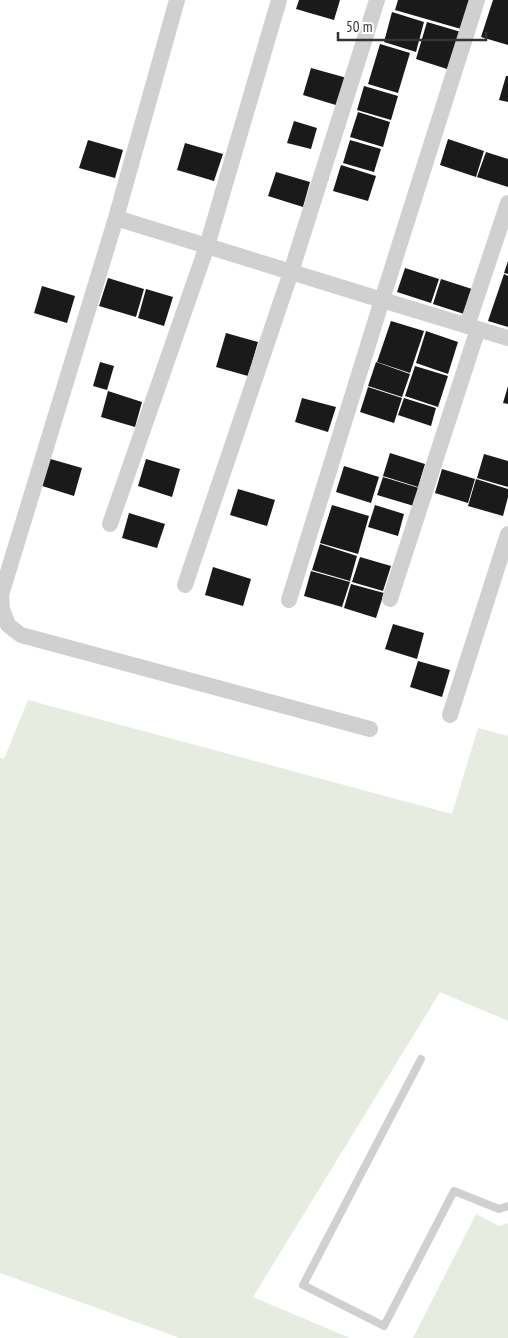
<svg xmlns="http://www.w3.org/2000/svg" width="508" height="1338" font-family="'PT Sans Narrow',sans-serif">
  <rect width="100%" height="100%" fill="#fff"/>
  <!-- green -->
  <path fill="#e6ecdf" d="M28,700L452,814L478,728L508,736V1021L440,992L253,1297L350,1338H180L0,1273V758L4,759Z
    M476,1214L499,1226L508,1223V1338H413Z"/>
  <!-- building -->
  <path fill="#1a1a1a" d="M299,0H340L334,20L296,9Z
    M398,0H470L461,29L395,10Z
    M493,0H508V45L481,37Z
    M392,12L424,22L416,52L384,42Z
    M427,22L461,32L450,70L416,59Z
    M380,44L410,53L398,93L368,84Z
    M311,68L347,78L339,106L303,95Z
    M506,76H508V102L499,100Z
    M364,86L398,96L391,120L357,110Z
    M358,112L390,122L383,147L350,137Z
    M294,121L317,128L311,149L287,143Z
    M448,139L484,151L476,177L440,165Z
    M88,140L123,150L115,178L79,168Z
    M350,140L381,149L374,172L343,163Z
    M185,143L223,154L214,181L177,170Z
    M486,152L508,159V187L477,177Z
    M341,165L376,176L368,201L333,191Z
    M276,172L310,182L303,207L268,196Z
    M508,261V274L504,273Z
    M405,268L439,279L431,303L397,292Z
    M504,274L508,276V327L488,321Z
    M108,278L144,289L136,317L99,306Z
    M441,279L472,289L464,314L433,304Z
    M42,286L75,296L67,323L34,313Z
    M146,289L173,297L164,326L138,318Z
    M391,321L424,331L410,373L377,362Z
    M426,331L458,342L448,374L416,363Z
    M226,333L258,342L248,376L216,367Z
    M100,362L114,366L107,390L93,386Z
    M376,362L410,374L402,397L368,386Z
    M415,366L448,376L438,407L405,396Z
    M508,386V404L503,403Z
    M368,387L402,398L394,423L360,412Z
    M108,391L142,402L135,427L101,417Z
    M302,398L336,407L328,432L295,422Z
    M404,398L436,408L431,426L398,415Z
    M390,453L425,464L418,487L383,476Z
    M484,454L508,461V487L477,478Z
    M47,458L82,468L74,496L39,485Z
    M146,459L180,469L172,497L138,486Z
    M344,466L379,477L371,503L336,492Z
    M442,469L475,479L468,503L435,493Z
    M383,477L419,488L414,506L377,495Z
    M476,479L508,489V497L503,516L468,506Z
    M238,489L275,500L267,526L230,515Z
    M332,505L369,516L358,554L320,543Z
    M375,505L404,514L398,536L368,527Z
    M129,513L165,524L157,548L122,538Z
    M320,544L357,556L350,581L312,570Z
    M360,557L391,566L383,591L352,582Z
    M213,567L251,579L243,606L205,595Z
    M311,571L350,582L342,607L304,596Z
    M351,584L384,593L376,618L344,608Z
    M393,624L424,633L417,659L385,649Z
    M418,661L450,670L442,697L410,687Z"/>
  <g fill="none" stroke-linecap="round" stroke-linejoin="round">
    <!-- service -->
    <path stroke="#d0d0d0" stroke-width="8" d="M421,1059L303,1285L384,1326L454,1191L499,1209L508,1206"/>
    <!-- minor -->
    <path stroke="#d0d0d0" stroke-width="16" d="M177,0L116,218L1,595L2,609L8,625L21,635L370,729
      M116,218L382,300L508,338
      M467,326L508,203
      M110,524L207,246L279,0
      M185,585L291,272L377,0
      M390,599L478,329
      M289,600L382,300L477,0
      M450,715L508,534"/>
  </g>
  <!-- scale -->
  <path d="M338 32v8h148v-8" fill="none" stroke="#333333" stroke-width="2.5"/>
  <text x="346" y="32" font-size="15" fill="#333333" stroke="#ffffff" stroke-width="4" paint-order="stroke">50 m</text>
</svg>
